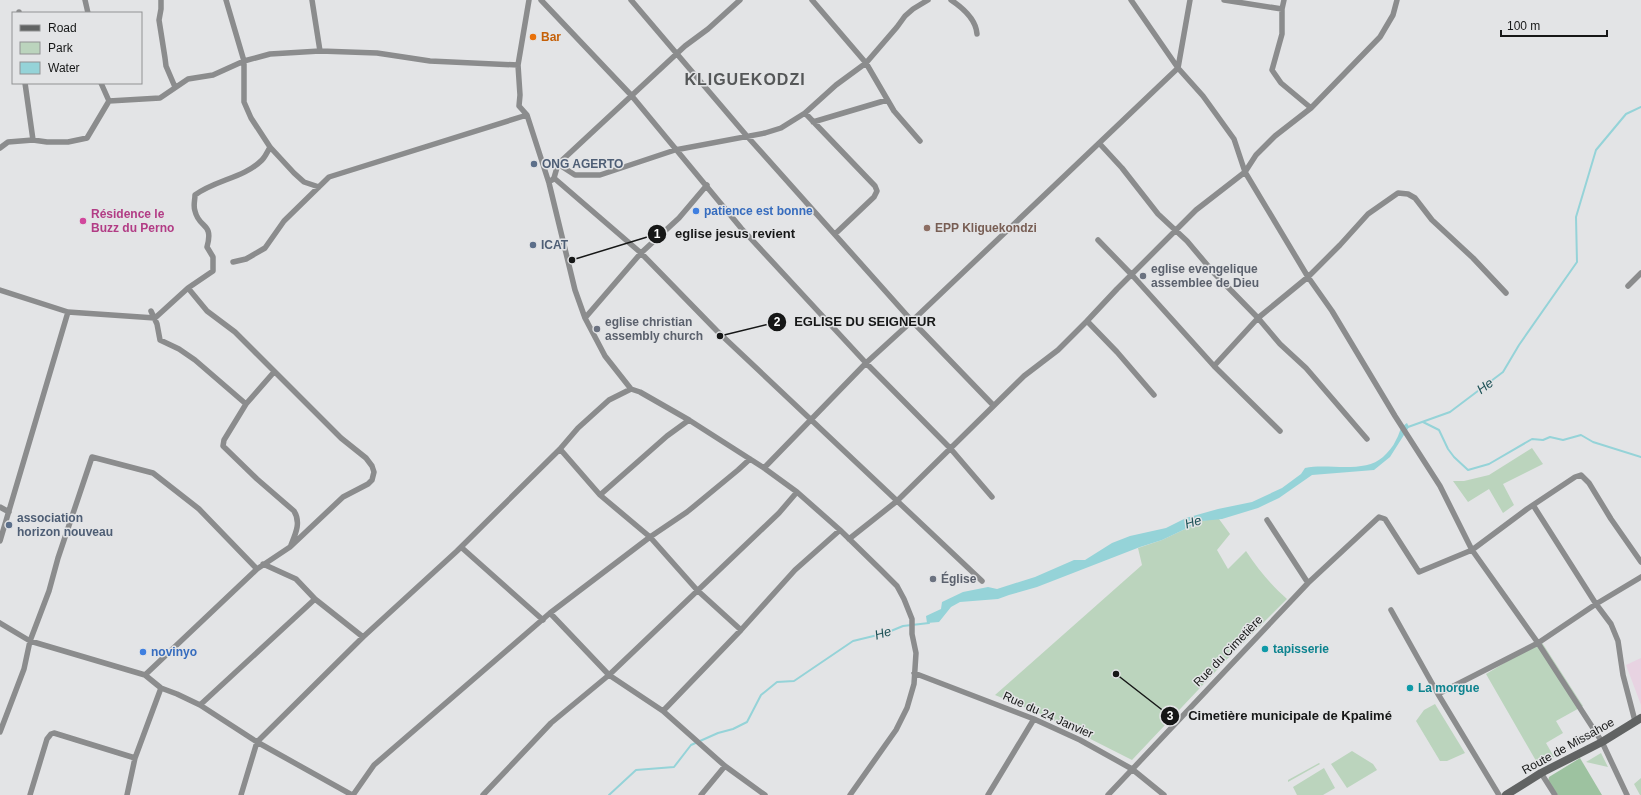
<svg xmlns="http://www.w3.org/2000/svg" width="1641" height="795" font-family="Helvetica,sans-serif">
  <rect width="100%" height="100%" fill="#e3e4e6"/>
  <!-- education -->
  <path fill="#e8d3e2" d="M1641,658V705L1626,665Z"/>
  <!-- green -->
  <path fill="#bbd4bd" d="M1532,448L1543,464L1503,484L1514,505L1503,513L1489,489L1468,502L1453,481H1464L1489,475Z
    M1211,519H1219L1230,534L1217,550L1228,569L1246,551C1258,569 1270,584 1287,599L1232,654L1132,760L1041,714L995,695L1142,565L1138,548L1162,540L1202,521Z
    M1541,641L1583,706L1556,721L1563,733L1546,743L1554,757L1539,766L1486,674Z
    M1435,704L1465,753L1447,761H1440L1416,721L1424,710Z
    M1352,751L1373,764L1377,770L1347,788L1331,764Z
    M1601,753L1608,767L1586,762Z
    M1319,763L1320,764L1288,782V780Z
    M1324,768L1335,788L1323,795H1297L1293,787Z
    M1641,778V795H1640L1634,784Z"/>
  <!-- forest -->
  <path fill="#9dc2a0" d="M1580,758L1602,795H1558L1548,781L1549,777Z"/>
  <!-- water -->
  <path fill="#95d3d8" d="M1407,423L1409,427L1390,457L1374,470L1312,475L1279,498L1258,508L1222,519L1202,521L1162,540L1140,547L1037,587L1009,595L998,599L960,602L951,607L939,622L927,623L926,616L941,609L942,602L963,592L988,587L997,589L1035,577L1074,560H1085L1112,543L1130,536L1166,528L1186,518L1218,509L1252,502L1282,488L1301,474L1305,468C1328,463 1364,474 1383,457C1388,452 1393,447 1396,440C1401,432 1398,429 1407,423Z"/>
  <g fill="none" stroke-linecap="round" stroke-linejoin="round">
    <!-- stream -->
    <path stroke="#95d3d8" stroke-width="2" d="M1423,422L1439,430L1448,449L1454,457L1468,470L1489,464L1532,439L1543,440L1550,437L1563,440L1581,435L1593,442L1641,457
      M1408,427L1450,412L1503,372L1519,345L1577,262L1576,217L1596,150L1626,114L1641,107
      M609,795L636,770L674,767L691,745L718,733L733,729L747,722L761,695L777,682L794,681L853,641L886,633L903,626L929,623"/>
    <!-- street -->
    <path stroke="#8b8c8d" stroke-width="5.5" d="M85,0L88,13
      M161,0V9L159,20L165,58L166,66L175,87
      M226,0L244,61V102L251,118L270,147L294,173L304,182L319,187
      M312,0L320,51
      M529,0L518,65L520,95L519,106L527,115L549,183L575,290L585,318L605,356L631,389L640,392L689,420L764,468L797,492L840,530L881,570L897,586L904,599L912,619V634L916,653L914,684L907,708L896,730L850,795
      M541,0L631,95L741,228L866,363L950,448L992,497
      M631,0L746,135L912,321L993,405
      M812,0L866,63L894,111L920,141
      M951,0C963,8 976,19 977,34
      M1224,0L1282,9
      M1284,0L1282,9V34L1272,70L1281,83L1311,108
      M1397,0L1393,15L1380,37L1311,108L1275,136L1256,155L1245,172L1308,277L1332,311L1395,416L1440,486L1472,550L1538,643L1602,742L1627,795
      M19,12V13
      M25,83L33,140
      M101,83L109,101
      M805,113L875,186L877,191L874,197L835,234
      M813,122L887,100
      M1099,143L1122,168L1158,214L1187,241L1214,273L1258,318L1308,277L1340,245L1368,214L1398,193L1408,194L1415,198L1432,220L1473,258L1506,293
      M0,148L8,142L33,140L47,142H68L87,138L109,101L160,98L188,79L213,75L244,61L270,54L320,51L377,53L430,61L518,65
      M558,164L575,175H600L675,150L765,133L781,128L805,113L836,85L866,63L897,27L905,16L913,9L928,0
      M554,178L641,253L717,331L982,581
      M552,180L554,178L558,164L685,46L708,29L740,0
      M1098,240L1132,275L1214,366L1280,431
      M233,262L246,259L265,248L284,221L329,177L527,115
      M1628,286L1641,273
      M0,290L68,312
      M151,311L157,324L160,340L179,349L195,360L246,404L224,440L223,446L257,479L294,511C301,522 296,533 291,545
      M585,318L641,253L679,218L707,185
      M1087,321L1117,352L1154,395
      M1214,366L1258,318L1280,344L1306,368L1367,439
      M246,404L274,372
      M560,449L600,495L650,537L697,590L741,630L663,711
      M764,468L866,363L912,321L1178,68L1190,0
      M600,495L667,436L689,420
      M1533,505L1596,604L1611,624L1618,641L1623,675L1635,721
      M0,507L9,512
      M1267,520L1308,583
      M849,539L897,501L1024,376L1058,350L1087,321L1117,289L1196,210L1245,172L1234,139L1203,96L1178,68L1131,0
      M0,541L68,312L155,318L188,288L213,271V257L207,247C214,222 199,229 195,211C193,206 195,200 195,195C215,180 244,178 262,160C265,157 268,151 270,147
      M461,547L543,620
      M263,564L296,579L315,599L363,637
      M1391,610L1438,694L1499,795
      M550,613L609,675L663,711L725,766L765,795
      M0,623L30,641L145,675L161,688L177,694L200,705L257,742L352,795
      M741,630L795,570L840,530
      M914,673L1034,719L1080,740L1132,769L1164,795
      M145,675L257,569L290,547L343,497L368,484L372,480L374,472L372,466L366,458L341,438L235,332L207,311L188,288
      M1438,694L1538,643L1596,604L1641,577
      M200,705L315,599
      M0,732L24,669L30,641L49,591L58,558L92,457L153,473L199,509L257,569
      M135,758L161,688
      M1541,773L1555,795
      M30,795L47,739L51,734L54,733L135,758L127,795
      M241,795L257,742L363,637L457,551L560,449L578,428L609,400L631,389
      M353,795L374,765L550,613L650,537L687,512L738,470L750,459
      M483,795L551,723L609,675L779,513L797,492
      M701,795L725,766
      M988,795L1034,719
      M1108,795L1308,583L1379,517L1385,519L1419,572L1472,550L1527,509L1575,477L1581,475L1589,483L1611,519L1641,562"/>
    <!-- secondary -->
    <path stroke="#616363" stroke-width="8" d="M1506,795L1541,773L1602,742L1641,718"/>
  </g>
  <!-- markers -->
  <circle fill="#e8710a" stroke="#e3e4e6" stroke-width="1.5" cx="533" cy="37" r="4"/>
  <g fill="#5c6f8a" stroke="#e3e4e6" stroke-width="1.5">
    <circle cx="534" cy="164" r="4"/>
    <circle cx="533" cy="245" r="4"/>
    <circle cx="9" cy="525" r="4"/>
  </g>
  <g fill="#3f7fe0" stroke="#e3e4e6" stroke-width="1.5">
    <circle cx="696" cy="211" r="4"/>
    <circle cx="143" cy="652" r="4"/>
  </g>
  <circle fill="#d1479c" stroke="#e3e4e6" stroke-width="1.5" cx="83" cy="221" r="4"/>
  <circle fill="#8d6e63" stroke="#e3e4e6" stroke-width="1.5" cx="927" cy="228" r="4"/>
  <g fill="#6b7280" stroke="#e3e4e6" stroke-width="1.5">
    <circle cx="1143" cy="276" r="4"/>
    <circle cx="597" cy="329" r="4"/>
    <circle cx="933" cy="579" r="4"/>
  </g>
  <g fill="#0f9aa8" stroke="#e3e4e6" stroke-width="1.5">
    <circle cx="1265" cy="649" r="4"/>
    <circle cx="1410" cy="688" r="4"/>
  </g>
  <g text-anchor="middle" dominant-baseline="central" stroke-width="3" stroke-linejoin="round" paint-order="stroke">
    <!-- food labels -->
    <g font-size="12" font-weight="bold" fill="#c56008" stroke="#e3e4e6" text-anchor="start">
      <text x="541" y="37">Bar</text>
    </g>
    <!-- service labels -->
    <g font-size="12" font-weight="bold" fill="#4e5e75" stroke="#e3e4e6" text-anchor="start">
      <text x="542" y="164">ONG AGERTO</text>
      <text x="541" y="245">ICAT</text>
      <text x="17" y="518">association<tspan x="17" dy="14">horizon nouveau</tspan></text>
    </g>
    <!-- shop labels -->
    <g font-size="12" font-weight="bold" fill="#366cbe" stroke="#e3e4e6" text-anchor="start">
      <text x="704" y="211">patience est bonne</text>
      <text x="151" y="652">novinyo</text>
    </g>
    <!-- hotel labels -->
    <g font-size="12" font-weight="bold" fill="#b23c85" stroke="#e3e4e6" text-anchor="start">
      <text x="91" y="214">Résidence le<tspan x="91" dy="14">Buzz du Perno</tspan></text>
    </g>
    <!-- education labels -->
    <g font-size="12" font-weight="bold" fill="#785e54" stroke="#e3e4e6" text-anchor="start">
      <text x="935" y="228">EPP Kliguekondzi</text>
    </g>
    <!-- worship labels -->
    <g font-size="12" font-weight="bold" fill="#5b616d" stroke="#e3e4e6" text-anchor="start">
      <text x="1151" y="269">eglise evengelique<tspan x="1151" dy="14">assemblee de Dieu</tspan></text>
      <text x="605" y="322">eglise christian<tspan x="605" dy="14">assembly church</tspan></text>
      <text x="941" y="579">Église</text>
    </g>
    <!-- culture labels -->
    <g font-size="12" font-weight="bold" fill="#0d838f" stroke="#e3e4e6" text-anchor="start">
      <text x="1273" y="649">tapisserie</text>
      <text x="1418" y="688">La morgue</text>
    </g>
    <!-- street labels -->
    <g font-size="12" fill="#161717" stroke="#e3e4e6">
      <text transform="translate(1228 651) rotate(-46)">Rue du Cimetière</text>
      <text transform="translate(1048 715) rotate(24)">Rue du 24 Janvier</text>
      <text transform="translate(1568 746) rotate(-29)">Route de Missahoe</text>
    </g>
    <!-- water labels -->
    <g font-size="13" font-style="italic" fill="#1b5055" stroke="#e3e4e6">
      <text transform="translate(1485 386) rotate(-37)">He</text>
      <text transform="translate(1193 522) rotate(-18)">He</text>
      <text transform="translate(883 633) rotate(-17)">He</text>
    </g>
    <!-- district labels -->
    <g font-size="16" font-weight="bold" letter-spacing="1" fill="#555758" stroke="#e3e4e6">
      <text x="745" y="79">KLIGUEKODZI</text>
    </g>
  </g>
  <!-- callouts -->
  <path fill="none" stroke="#161717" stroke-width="1.5" d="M572 260L657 234M720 336L777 322M1116 674L1170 716"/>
  <g fill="#161717" stroke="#e3e4e6" stroke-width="1.5">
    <circle cx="572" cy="260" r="4"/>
    <circle cx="720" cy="336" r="4"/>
    <circle cx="1116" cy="674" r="4"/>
    <circle cx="657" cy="234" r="10"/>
    <circle cx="777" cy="322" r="10"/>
    <circle cx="1170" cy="716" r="10"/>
  </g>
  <g font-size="12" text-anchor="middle" font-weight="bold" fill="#fff">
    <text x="657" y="238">1</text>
    <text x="777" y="326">2</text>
    <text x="1170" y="720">3</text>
  </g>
  <g font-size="13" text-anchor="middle" font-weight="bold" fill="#161717" stroke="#e3e4e6" stroke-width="3" stroke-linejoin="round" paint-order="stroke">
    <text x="735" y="238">eglise jesus revient</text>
    <text x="865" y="326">EGLISE DU SEIGNEUR</text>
    <text x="1290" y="720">Cimetière municipale de Kpalimé</text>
  </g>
  <!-- legend -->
  <rect x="12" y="12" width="130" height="72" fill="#e3e4e6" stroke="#919293"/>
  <rect x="20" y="25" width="20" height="6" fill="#616363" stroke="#919293"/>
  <text x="48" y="32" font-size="12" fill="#161717">Road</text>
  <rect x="20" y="42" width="20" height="12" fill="#bbd4bd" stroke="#919293"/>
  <text x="48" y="52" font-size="12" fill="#161717">Park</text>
  <rect x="20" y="62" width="20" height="12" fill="#95d3d8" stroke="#919293"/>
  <text x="48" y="72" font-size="12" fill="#161717">Water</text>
  <!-- scale -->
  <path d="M1501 30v6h106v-6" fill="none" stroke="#161717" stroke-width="2"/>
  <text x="1507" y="30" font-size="12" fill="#161717" stroke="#e3e4e6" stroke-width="3" paint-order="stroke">100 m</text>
</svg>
